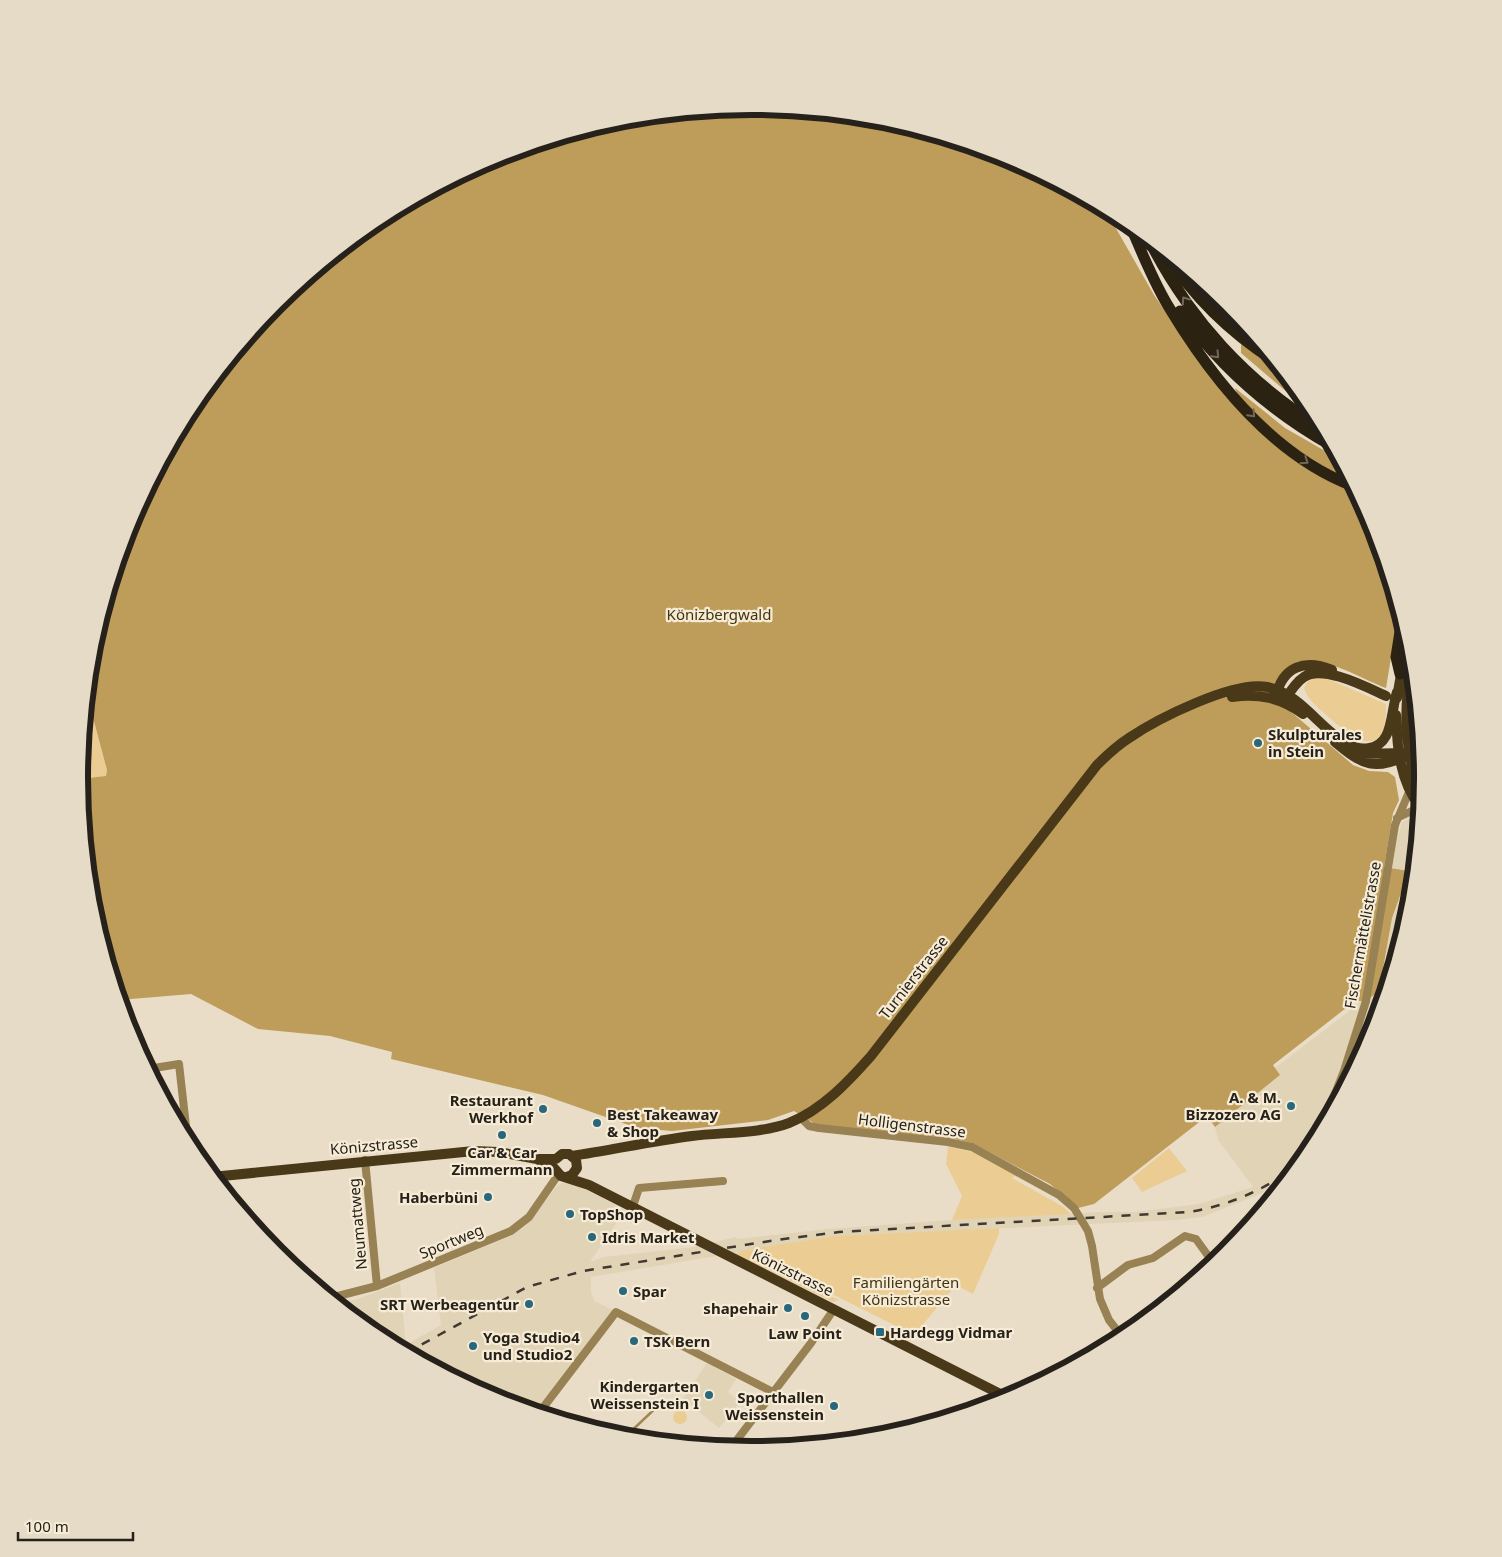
<svg xmlns="http://www.w3.org/2000/svg" width="1502" height="1557" font-family="'Noto Sans',sans-serif">
  <rect width="100%" height="100%" fill="#e9ddc8"/>
  <!-- built -->
  <path fill="#e1d3b6" d="M1412,818L1419,820L1410,910L1372,1036L1310,1152L1293,1173L1260,1194L1202,1217L1176,1220L835,1236L591,1277V1293L595,1301L616,1312L537,1413L493,1399L377,1337L335,1303L355,1300L400,1283L406,1345L441,1325L434,1268L513,1235L526,1225L556,1187L562,1183H573L625,1210L590,1262L604,1257L694,1247L736,1237L737,1239L829,1229L952,1220L1097,1212H1135L1199,1204L1253,1187L1218,1140L1215,1127L1280,1075L1275,1068L1357,1005L1360,1000L1379,991L1392,918L1409,871L1392,868L1396,844L1402,822Z
    M707,1363L736,1379L728,1392L740,1402L719,1428L683,1399Z"/>
  <!-- green -->
  <path fill="#ebcd93" d="M1317,677L1328,679L1386,704C1387,756 1361,746 1332,720C1321,710 1307,700 1304,688L1307,682Z
    M88,688L91,710L107,770L106,776L79,779Z
    M948,1146L977,1153L1059,1199L1014,1176L1012,1178L1062,1206L1071,1214L952,1220L962,1196L946,1164Z
    M1169,1148L1187,1171L1142,1192L1132,1178Z
    M999,1228V1234L973,1294L956,1285L914,1335L822,1289L821,1292L839,1300L833,1302L735,1254L745,1250L835,1236Z
    M891,1326L912,1337L910,1342L888,1331Z
    M673 1417a7 7 0 1 1 14 0a7 7 0 1 1-14 0Z"/>
  <!-- forest -->
  <path fill="#be9c59" d="M751,106L882,119L1009,158L1105,209L1154,295L1206,371L1324,478L1358,495L1372,522L1399,609L1386,688C1352,675 1297,637 1276,684L1290,711L1353,765L1369,771L1388,772L1395,777L1399,800L1393,813L1384,867L1409,871L1392,918L1379,991L1366,1001H1355L1273,1065L1280,1075L1215,1127L1207,1116L1094,1204L1078,1208L1050,1184L972,1143L955,1139L817,1125L794,1111L768,1120L672,1131L637,1128L543,1095L391,1059L392,1052L330,1036L258,1029L191,994L119,1000L92,909L79,779L106,776L107,770L91,710L88,688L92,647L130,521L192,405L276,303L378,219L494,157L620,119Z
    M1194,277L1227,303L1256,339L1212,300Z
    M1241,344L1282,370L1313,410L1289,394L1241,353Z
    M1235,388L1285,428L1339,459L1349,478C1321,470 1242,415 1235,388Z"/>
  <g fill="none" stroke-linecap="round" stroke-linejoin="round">
    <!-- stream -->
    <path stroke="#a08655" stroke-width="2.5" d="M624,1438L661,1403"/>
    <!-- minor -->
    <path stroke="#988152" stroke-width="8" d="M1397,818L1420,807
      M148,1069L179,1064L188,1144
      M800,1117L809,1126L819,1128L948,1142L972,1147L1059,1195L1074,1208L1088,1231L1092,1246L1100,1299L1109,1320L1123,1338
      M1317,1139L1344,1071L1366,1001L1395,825L1409,792
      M365,1160L377,1286
      M632,1209L639,1188L723,1181
      M1097,1288L1128,1265L1153,1258L1185,1236L1196,1239L1214,1264
      M330,1298L377,1286L511,1231L529,1217L558,1175
      M539,1413L616,1312L773,1392
      M730,1449L811,1343L834,1309"/>
    <!-- major -->
    <path stroke="#493919" stroke-width="10" d="M1412,663C1401,719 1407,749 1420,804
      M1276,696C1283,666 1305,659 1332,670
      M1232,697C1259,693 1281,698 1303,714
      M1397,698L1407,638
      M1284,701C1289,693 1296,682 1304,677C1323,664 1368,688 1386,696
      M1396,715C1397,748 1400,781 1420,807
      M1335,742C1362,765 1376,772 1409,754
      M1410,743L1415,690
      M1363,754L1403,753
      M572,1156C612,1150 652,1141 692,1136C723,1132 760,1134 789,1123C822,1110 849,1081 871,1056L1097,765C1107,755 1118,745 1129,738C1157,719 1234,680 1267,687C1301,694 1318,727 1347,744C1360,751 1378,751 1386,736C1392,726 1393,704 1397,692
      M537,1159L554,1168L561,1176L589,1185L1010,1399
      M212,1177L474,1151L498,1152L537,1159H556L562,1154H569L576,1160L577,1168L572,1175L567,1177"/>
    <!-- highway -->
    <path stroke="#2b2212" stroke-width="11" d="M1129,223C1142,252 1153,282 1170,309C1213,380 1274,456 1353,486
      M1149,240C1188,318 1248,383 1322,428
      M1166,254C1193,296 1231,333 1273,360
      M1180,311C1220,367 1272,412 1332,446
      M1400,674L1396,657L1402,619"/>
    <!-- rail -->
    <path stroke="#3f3931" stroke-width="2.5" stroke-dasharray="9 9" stroke-linecap="butt" d="M406,1353L527,1287L583,1271L776,1240L839,1232L1189,1212C1232,1205 1269,1188 1303,1161"/>
  </g>
  <!-- one-way arrows -->
  <defs><path id="oneway-chevron" d="M-2-3.5L2.5 0L-2 3.5" fill="none" stroke-width="1.6" stroke-linecap="round" stroke-linejoin="round" transform="scale(1.25)"/></defs>
  <g stroke="#726856">
    <use href="#oneway-chevron" transform="translate(1185 300) rotate(-125)"/>
    <use href="#oneway-chevron" transform="translate(1216 355) rotate(47)"/>
    <use href="#oneway-chevron" transform="translate(1252 414) rotate(47)"/>
    <use href="#oneway-chevron" transform="translate(1305 461) rotate(34)"/>
  </g>
  <!-- markers -->
  <g fill="#29677d" stroke="#f6ebd5" stroke-width="2">
    <circle cx="1258" cy="743" r="5"/>
    <circle cx="1291" cy="1106" r="5"/>
    <circle cx="543" cy="1109" r="5"/>
    <circle cx="597" cy="1123" r="5"/>
    <circle cx="502" cy="1135" r="5"/>
    <circle cx="488" cy="1197" r="5"/>
    <circle cx="570" cy="1214" r="5"/>
    <circle cx="592" cy="1237" r="5"/>
    <circle cx="623" cy="1291" r="5"/>
    <circle cx="529" cy="1304" r="5"/>
    <circle cx="788" cy="1308" r="5"/>
    <circle cx="805" cy="1316" r="5"/>
    <rect x="875" y="1327" width="10" height="10" rx="2.5"/>
    <circle cx="634" cy="1341" r="5"/>
    <circle cx="473" cy="1346" r="5"/>
    <circle cx="709" cy="1395" r="5"/>
    <circle cx="834" cy="1406" r="5"/>
  </g>
  <g text-anchor="middle" dominant-baseline="central" stroke-width="4.5" stroke-linejoin="round" paint-order="stroke">
    <!-- park labels -->
    <g font-size="15" fill="#413314" stroke="#f6ebd5">
      <text x="719" y="614">Könizbergwald</text>
      <text x="906" y="1282">Familiengärten<tspan x="906" dy="17">Könizstrasse</tspan></text>
    </g>
    <!-- poi labels -->
    <g font-size="15" font-weight="bold" fill="#26211a" stroke="#f6ebd5" text-anchor="start">
      <text x="1268" y="734">Skulpturales<tspan x="1268" dy="17">in Stein</tspan></text>
      <text x="1281" y="1097" text-anchor="end">A. &amp; M.<tspan x="1281" dy="17">Bizzozero AG</tspan></text>
      <text x="533" y="1100" text-anchor="end">Restaurant<tspan x="533" dy="17">Werkhof</tspan></text>
      <text x="607" y="1114">Best Takeaway<tspan x="607" dy="17">&amp; Shop</tspan></text>
      <text x="502" y="1152" text-anchor="middle">Car &amp; Car<tspan x="502" dy="17">Zimmermann</tspan></text>
      <text x="478" y="1197" text-anchor="end">Haberbüni</text>
      <text x="580" y="1214">TopShop</text>
      <text x="602" y="1237">Idris Market</text>
      <text x="633" y="1291">Spar</text>
      <text x="519" y="1304" text-anchor="end">SRT Werbeagentur</text>
      <text x="778" y="1308" text-anchor="end">shapehair</text>
      <text x="890" y="1332">Hardegg Vidmar</text>
      <text x="805" y="1333" text-anchor="middle">Law Point</text>
      <text x="483" y="1337">Yoga Studio4<tspan x="483" dy="17">und Studio2</tspan></text>
      <text x="644" y="1341">TSK Bern</text>
      <text x="699" y="1386" text-anchor="end">Kindergarten<tspan x="699" dy="17">Weissenstein I</tspan></text>
      <text x="824" y="1397" text-anchor="end">Sporthallen<tspan x="824" dy="17">Weissenstein</tspan></text>
    </g>
    <!-- street labels -->
    <g font-size="15" fill="#26211a" stroke="#f6ebd5">
      <text transform="translate(1362 935) rotate(-80)">Fischermättelistrasse</text>
      <text transform="translate(913 977) rotate(-52)">Turnierstrasse</text>
      <text transform="translate(912 1125) rotate(7)">Holligenstrasse</text>
      <text transform="translate(374 1145) rotate(-5)">Könizstrasse</text>
      <text transform="translate(357 1224) rotate(-95)">Neumattweg</text>
      <text transform="translate(451 1241) rotate(-22)">Sportweg</text>
      <text transform="translate(793 1272) rotate(26)">Könizstrasse</text>
    </g>
  </g>
  <!-- crop -->
  <path d="M0 0H1502V1557H0ZM88 778a663 663 0 1 1 1326 0a663 663 0 1 1-1326 0Z" fill="#e5dbc6" fill-rule="evenodd"/>
  <path fill="none" stroke="#26211a" stroke-width="6" d="M88 778a663 663 0 1 1 1326 0a663 663 0 1 1-1326 0Z"/>
  <!-- scale -->
  <path d="M18 1532v8h115v-8" fill="none" stroke="#26211a" stroke-width="2.5"/>
  <text x="25" y="1532" font-size="15" fill="#26211a" stroke="#f6ebd5" stroke-width="4" paint-order="stroke">100 m</text>
</svg>
